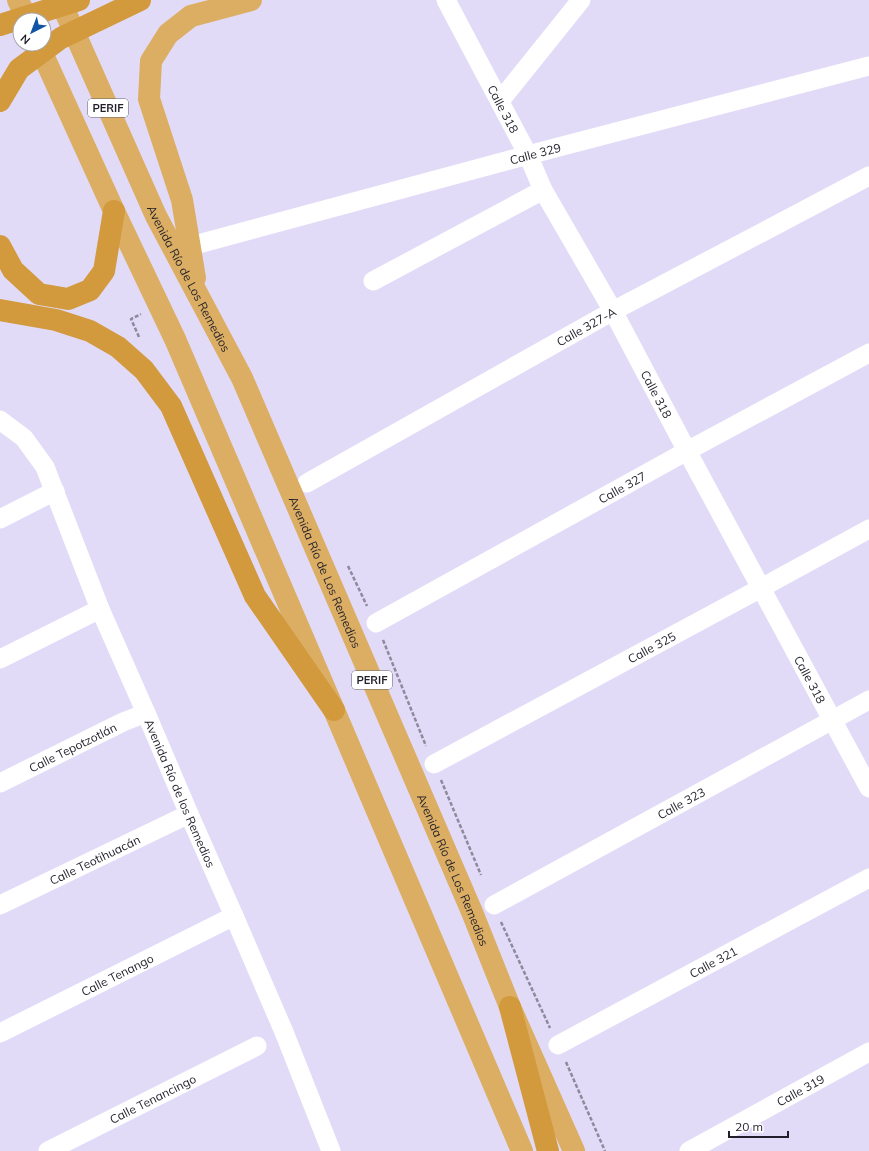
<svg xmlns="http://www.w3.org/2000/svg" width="869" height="1151" font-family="Mulish,sans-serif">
  <rect width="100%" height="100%" fill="#e2dbf7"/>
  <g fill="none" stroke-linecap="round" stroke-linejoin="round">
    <!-- path -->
    <path stroke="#8e899d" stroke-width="2.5" stroke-dasharray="4 2" stroke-linecap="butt" d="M139,337L131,319L141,314
      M348,566L367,606
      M383,640L426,746
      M441,780L481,875
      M501,922L550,1028
      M566,1062L605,1151"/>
    <!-- minor -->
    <g stroke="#fff" stroke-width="19">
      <path id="s1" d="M446,0L528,155L543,190L613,311L687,451L869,788"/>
      <path d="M500,101L581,0"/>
      <path id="s2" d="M202,243L528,155L869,66"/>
      <path d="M373,281L543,190"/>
      <path id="s3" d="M0,420L24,438L45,467L100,609L146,713L189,814L234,916L284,1032L331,1151"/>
      <path id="s4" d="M307,483L613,311L869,176"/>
      <path d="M0,519L55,491"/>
      <path id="s5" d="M376,623L687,451L869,353"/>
      <path d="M0,659L100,609"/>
      <path id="s6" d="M434,764L761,588L869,529"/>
      <path id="s7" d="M0,783L123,722L146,713"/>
      <path id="s8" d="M0,905L189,814"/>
      <path id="s9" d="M494,905L869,700"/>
      <path id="s10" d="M0,1033L234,916"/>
      <path id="s11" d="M558,1045L869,878"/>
      <path id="s12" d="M48,1151L257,1046"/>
      <path id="s13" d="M689,1151L869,1052"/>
    </g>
    <!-- trunk -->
    <g stroke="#dbae64" stroke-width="22">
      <path d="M18,0L27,20"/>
      <path id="s14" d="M60,0L156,216L242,378L472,912L510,1007L574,1151"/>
      <path d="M38,44L114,211L175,339L334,710L522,1151"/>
      <path d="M195,278L182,200L149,99L151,61L168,34L191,16L251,0"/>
    </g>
    <!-- motorway -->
    <path stroke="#d2993d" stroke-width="22" d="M0,25L79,0
      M0,101L19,69L61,38L140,0
      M0,246L13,270L39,294L68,299L90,290L104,271L114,211
      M0,310L56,320L90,331L118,347L144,370L171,406L255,596L334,710
      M510,1007L548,1151"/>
  </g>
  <g text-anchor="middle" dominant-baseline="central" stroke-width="3" stroke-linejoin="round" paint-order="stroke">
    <!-- shield labels -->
    <g fill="#fff" stroke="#646269" stroke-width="1">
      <rect x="88" y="99" width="40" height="18" rx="3"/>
      <rect x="352" y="671" width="40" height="18" rx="3"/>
    </g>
    <g font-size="11" font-weight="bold" fill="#211f29">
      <text x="108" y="108">PERIF</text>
      <text x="372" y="680">PERIF</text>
    </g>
    <!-- street labels -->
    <g font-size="12" fill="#211f29" stroke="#fff">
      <text stroke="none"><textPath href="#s1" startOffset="123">Calle 318</textPath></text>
      <text stroke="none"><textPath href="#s2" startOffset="345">Calle 329</textPath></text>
      <text stroke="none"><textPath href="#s14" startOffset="307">Avenida Río de Los Remedios</textPath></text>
      <text stroke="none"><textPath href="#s4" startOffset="320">Calle 327-A</textPath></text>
      <text stroke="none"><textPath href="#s1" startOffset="447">Calle 318</textPath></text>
      <text stroke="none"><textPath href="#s5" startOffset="281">Calle 327</textPath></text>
      <text stroke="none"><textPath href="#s14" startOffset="631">Avenida Río de Los Remedios</textPath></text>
      <text stroke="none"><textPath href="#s6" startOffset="247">Calle 325</textPath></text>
      <text stroke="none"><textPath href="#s1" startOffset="771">Calle 318</textPath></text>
      <text stroke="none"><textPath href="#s7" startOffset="81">Calle Tepotzotlán</textPath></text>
      <text stroke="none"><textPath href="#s3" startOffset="419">Avenida Río de los Remedios</textPath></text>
      <text stroke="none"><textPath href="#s9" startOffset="213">Calle 323</textPath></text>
      <text stroke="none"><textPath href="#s8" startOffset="105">Calle Teotihuacán</textPath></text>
      <text stroke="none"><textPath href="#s14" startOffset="955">Avenida Río de Los Remedios</textPath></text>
      <text stroke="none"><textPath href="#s11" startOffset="176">Calle 321</textPath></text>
      <text stroke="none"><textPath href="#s10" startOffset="131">Calle Tenango</textPath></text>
      <text stroke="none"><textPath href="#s13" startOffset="127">Calle 319</textPath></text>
      <text stroke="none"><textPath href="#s12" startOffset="117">Calle Tenancingo</textPath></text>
    </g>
  </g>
  <!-- north arrow -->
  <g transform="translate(32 32) rotate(222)"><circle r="19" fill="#ffffff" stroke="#a6a5a9"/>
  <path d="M0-3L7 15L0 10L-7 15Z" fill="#1154a4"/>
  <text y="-6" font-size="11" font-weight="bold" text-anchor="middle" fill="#211f29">N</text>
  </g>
  <!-- scale -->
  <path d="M729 1131v6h59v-6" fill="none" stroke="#211f29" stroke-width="2"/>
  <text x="735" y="1131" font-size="12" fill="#211f29" stroke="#ffffff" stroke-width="3" paint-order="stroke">20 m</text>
</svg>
